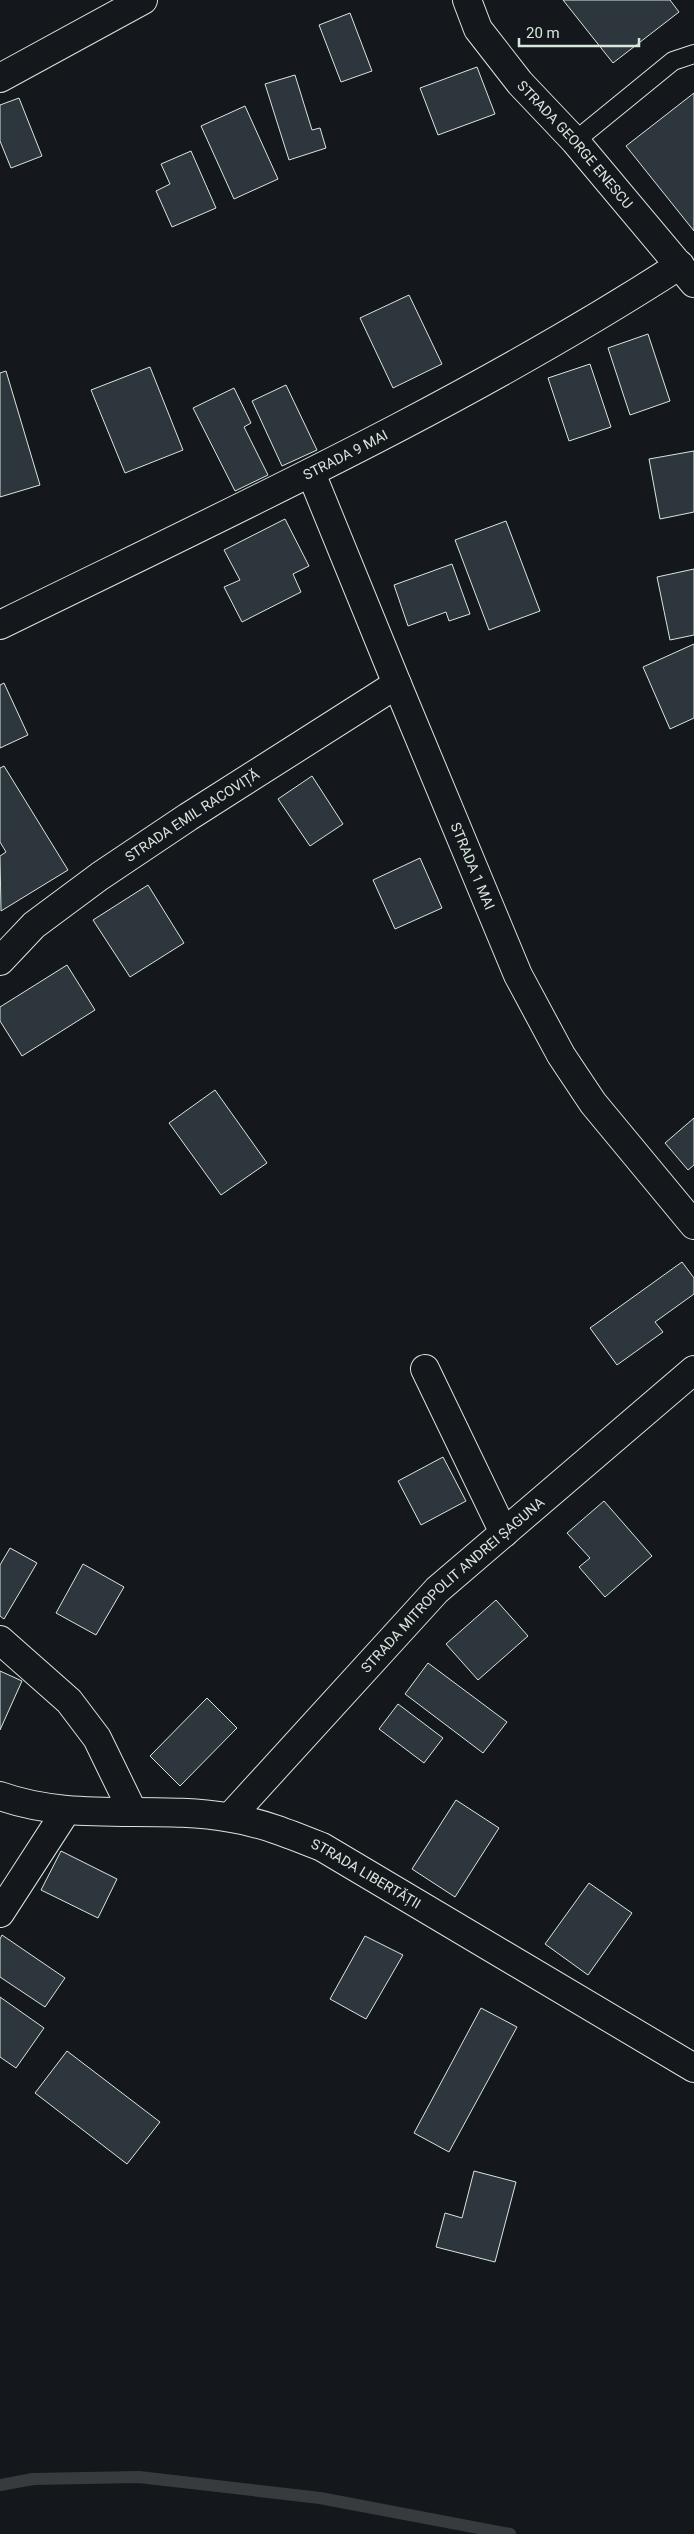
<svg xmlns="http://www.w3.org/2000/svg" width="694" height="2534" font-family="Roboto,sans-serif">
  <rect width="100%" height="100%" fill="#14181c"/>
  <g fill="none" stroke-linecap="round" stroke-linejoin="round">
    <!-- stream -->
    <path stroke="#363b3e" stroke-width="12" d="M0,2485L33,2479L139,2477L320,2498L510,2534"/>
  </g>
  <!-- building -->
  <path fill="#2c363c" stroke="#d8e6dc" d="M563,0H670L679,12L613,63Z
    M350,13L372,71L341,82L319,25Z
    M477,67L495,114L438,135L420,88Z
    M295,75L312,130L320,128L326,148L289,160L265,84Z
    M694,93V231L626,146Z
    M19,98L42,156L11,168L0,141V105Z
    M245,106L278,179L234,199L201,126Z
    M191,151L216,208L172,227L156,191L170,184L161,164Z
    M409,295L442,364L393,388L360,318Z
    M648,334L670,401L630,415L608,348Z
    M590,364L611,427L569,441L548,378Z
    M150,367L183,450L125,473L91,390Z
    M6,371L40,485L0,497V373Z
    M286,385L317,450L282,466L252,401Z
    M234,388L251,423L244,427L268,475L235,491L193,408Z
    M694,451V512L660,519L649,459Z
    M285,519L309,566L293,574L301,592L242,622L224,587L240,580L224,550Z
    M506,521L540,611L489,630L455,540Z
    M452,564L470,614L449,621L446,612L408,626L394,585Z
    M694,569V635L670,640L657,577Z
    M694,644V718L670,729L643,667Z
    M4,683L28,735L0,748V685Z
    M4,766L68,870L1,911L0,856L6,852L0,842V768Z
    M312,776L343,824L310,846L278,799Z
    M420,858L442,908L395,929L373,880Z
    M148,885L184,943L130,977L93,920Z
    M67,965L95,1010L22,1056L0,1021V1007Z
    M215,1090L267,1163L221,1195L169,1123Z
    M694,1118V1165L688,1170L665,1143Z
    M682,1262L694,1278V1294L655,1322L663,1332L617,1365L590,1328Z
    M443,1457L466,1501L421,1525L398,1481Z
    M604,1501L652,1556L605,1597L579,1567L590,1558L567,1533Z
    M10,1548L37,1563L4,1619L0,1616V1565Z
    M83,1564L124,1587L96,1635L56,1613Z
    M496,1600L528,1636L478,1680L446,1644Z
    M428,1663L507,1722L483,1753L405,1694Z
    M0,1671L22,1681L0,1730Z
    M207,1698L237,1728L180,1786L150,1756Z
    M398,1704L443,1738L424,1763L379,1729Z
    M456,1800L499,1828L455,1897L412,1869Z
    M61,1851L117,1879L98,1918L41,1890Z
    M589,1883L632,1913L588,1975L545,1944Z
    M2,1935L65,1978L45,2007L0,1977V1939Z
    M365,1936L403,1955L366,2019L330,1999Z
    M0,1997L44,2028L16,2068L0,2057Z
    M481,2008L517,2027L449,2152L414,2133Z
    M67,2051L160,2122L127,2164L35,2093Z
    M474,2171L516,2182L495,2262L436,2247L445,2213L462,2218Z"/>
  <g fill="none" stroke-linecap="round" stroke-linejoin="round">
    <!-- lane casing -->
    <g stroke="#d8e6dc" stroke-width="20">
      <path id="lane" d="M575,141L673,61L694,54"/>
    </g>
    <!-- street casing -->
    <g stroke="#d8e6dc" stroke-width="30">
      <g id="street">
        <path id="s1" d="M467,0L478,29L520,83L575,141L694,283"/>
        <path d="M0,78L143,0"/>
        <path id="s2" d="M311,473L397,684L518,975L561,1055L593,1103L694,1225"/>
        <path id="s3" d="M0,625C230,512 465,404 680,265"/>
        <path id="s4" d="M0,961L34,925L100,876L188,817L397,684"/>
        <path d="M425,1369L504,1533"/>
        <path d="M0,1640L69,1701L97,1738L133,1812"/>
        <path id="s5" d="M0,1796C75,1823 154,1804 231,1818C263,1823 292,1835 322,1847L694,2068"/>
        <path id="s6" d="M230,1817L437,1590L694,1370"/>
        <path d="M0,1913L66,1811"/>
      </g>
    </g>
    <!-- lane -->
    <use href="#lane" stroke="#14181c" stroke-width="18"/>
    <!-- street -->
    <use href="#street" stroke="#14181c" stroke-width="28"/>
  </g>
  <g text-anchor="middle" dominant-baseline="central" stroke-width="4" stroke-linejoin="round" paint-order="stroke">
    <!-- street labels -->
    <g font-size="14" fill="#d8e6dc" stroke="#14181c">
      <text stroke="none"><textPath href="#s1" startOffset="182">STRADA GEORGE ENESCU</textPath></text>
      <text stroke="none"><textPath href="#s3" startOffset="385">STRADA 9 MAI</textPath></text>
      <text stroke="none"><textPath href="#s4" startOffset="242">STRADA EMIL RACOVIȚĂ</textPath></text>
      <text stroke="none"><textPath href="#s2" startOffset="425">STRADA 1 MAI</textPath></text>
      <text stroke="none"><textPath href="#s6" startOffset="322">STRADA MITROPOLIT ANDREI ȘAGUNA</textPath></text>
      <text stroke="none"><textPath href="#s5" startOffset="380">STRADA LIBERTĂȚII</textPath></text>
    </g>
  </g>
  <!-- scale -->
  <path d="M519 38v8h120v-8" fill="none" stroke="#d8e6dc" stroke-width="2.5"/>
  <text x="526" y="38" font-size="15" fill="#d8e6dc" stroke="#14181c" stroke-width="4" paint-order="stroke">20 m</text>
</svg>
